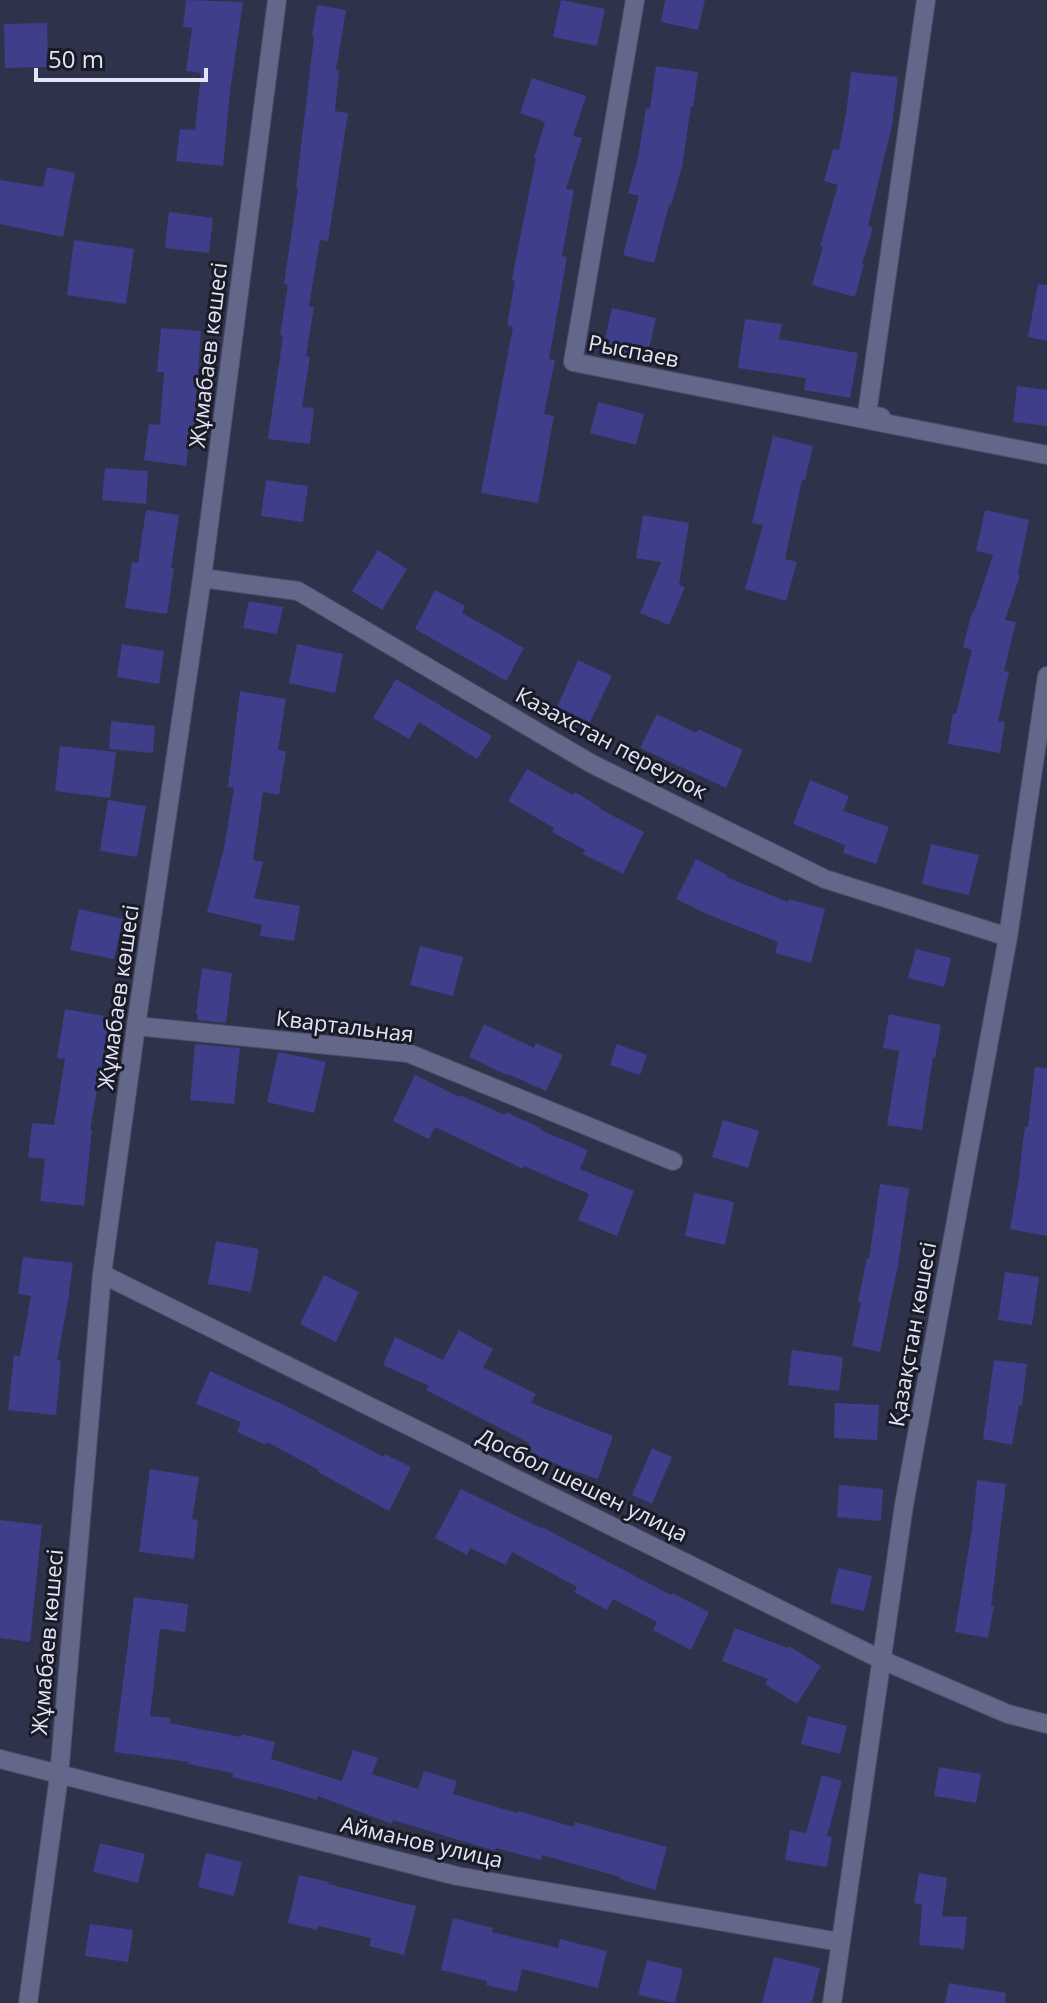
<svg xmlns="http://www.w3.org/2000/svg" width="1047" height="2003" font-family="'Open Sans',sans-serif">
  <rect width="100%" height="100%" fill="#2f324b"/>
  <!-- building -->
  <path fill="#3e3e8b" d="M186,0L243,2L230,92L223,166L176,161L180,129L195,130L201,73L186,71L192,28L183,27Z
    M561,0L605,9L597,46L553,37Z
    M665,0H705L698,30L661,22Z
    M317,5L346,10L336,70H339L335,111L348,113L328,241L320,240L309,306L314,307L306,356L310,357L302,407L314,408L310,444L268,439L283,336L280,335L288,285L284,284L298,189L296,188L314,37L312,36Z
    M47,23L48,67L5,68L4,24Z
    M656,66L698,72L693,107L691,106L682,167L671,205H669L654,263L623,255L639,196L628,193L638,158L646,108L650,109Z
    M851,72L898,77L892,125L868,226L873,228L862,264H864L855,297L812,285L823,247L820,246L838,185L824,181L833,149L839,150L846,114Z
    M532,78L586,96L573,136L582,138L566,189L574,190L562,256L567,257L549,359L555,360L544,414L554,416L538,503L481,493L513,327L507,325L515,281L512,280L516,258L536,158H534L545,122L520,113Z
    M47,167L75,173L63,237L0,224V180L43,187Z
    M169,212L213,218L209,253L165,248Z
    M74,240L134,249L126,304L67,295Z
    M1038,284L1047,285V341L1028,337Z
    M612,308L656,318L646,362L602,352Z
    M745,319L782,324L779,339L858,353L850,398L804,390L806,378L738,368Z
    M161,328L201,331L194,426H192L186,466L144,460L149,424L160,425L164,372H157Z
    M1017,386L1047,390V426L1013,422Z
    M598,402L644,414L636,445L590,433Z
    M773,436L813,446L805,480H802L785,559L797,562L786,601L745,589L763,525L752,523Z
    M105,468L148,471L146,504L102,500Z
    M266,480L308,486L303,522L261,516Z
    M146,510L179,515L171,568H174L167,614L125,608L132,562L138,563Z
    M985,510L1029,520L1018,574L1020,575L1005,620L1016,622L1004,671L1009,672L998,721L1005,722L1000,753L948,744L953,713L956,714L972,650L963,647L972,612H974L993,555L976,551Z
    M643,515L689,523L679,585L685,587L669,625L640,613L661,562L636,558Z
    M378,550L407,569L382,610L352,591Z
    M435,590L465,606L462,613L524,648L506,681L415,629Z
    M249,601L283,607L277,634L243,628Z
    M122,644L164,651L159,684L117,677Z
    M297,644L343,654L335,693L289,683Z
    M578,660L612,676L590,722L557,707Z
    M396,679L492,736L477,759L419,722L409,739L373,718Z
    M240,691L286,699L278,750L286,751L279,795L263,792L253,860L263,862L254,898L300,906L294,941L260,936L262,925L207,912L224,848L234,788L228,787Z
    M657,714L696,733L698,729L743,750L726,788L640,748Z
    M111,721L155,726L153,753L109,749Z
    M60,746L116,752L110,798L55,791Z
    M527,769L573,795L575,792L601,808L600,809L644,832L623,874L583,854L585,850L552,832L554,828L508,801Z
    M810,780L849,796L843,811L889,827L876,864L843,853L845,845L793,824Z
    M108,800L146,806L137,857L100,851Z
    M931,844L979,855L969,895L922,884Z
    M696,859L727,875L726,877L788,902L789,899L825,909L811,963L775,953L778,942L707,914L676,899Z
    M79,909L123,919L114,959L70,950Z
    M420,946L463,957L453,996L410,985Z
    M916,949L951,958L944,987L908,978Z
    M202,968L232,973L226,1023L197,1020L198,1014H196Z
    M65,1009L110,1017L90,1130H92L84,1206L40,1201L45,1159L28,1157L32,1123L54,1125L65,1059L57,1058Z
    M889,1014L941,1025L935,1058L933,1057L922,1130L887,1125L899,1051L883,1048Z
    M484,1024L534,1048L536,1043L563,1055L546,1091L508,1074L507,1075L469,1057Z
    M195,1044L240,1048L234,1104L190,1100Z
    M617,1044L647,1055L640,1075L610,1065Z
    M278,1052L326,1062L314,1113L267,1102Z
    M1035,1067L1047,1068V1236L1010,1229L1020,1173H1019L1025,1127H1028Z
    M415,1075L459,1097L460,1095L505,1115L506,1112L541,1128L540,1130L588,1150L580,1169L634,1191L617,1236L578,1220L589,1194L524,1166L523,1169L435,1127L429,1139L393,1121Z
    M723,1120L759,1131L748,1168L712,1157Z
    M880,1184L909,1188L898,1265L880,1352L852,1346L861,1302H858L867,1258L869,1259Z
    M694,1193L734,1202L725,1245L685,1236Z
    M216,1241L259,1249L251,1292L208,1284Z
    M23,1257L73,1263L68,1301L57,1360L61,1361L56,1415L8,1410L14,1355L20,1356L31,1296L18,1294Z
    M1005,1272L1039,1277L1032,1325L998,1320Z
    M324,1275L359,1292L336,1342L300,1324Z
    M459,1330L493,1349L483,1367L536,1394L531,1403L613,1436L598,1479L565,1468L526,1450L529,1443L426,1390L429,1386L383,1365L395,1337L443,1360Z
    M792,1350L843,1357L839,1391L788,1385Z
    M994,1360L1027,1364L1022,1405H1019L1012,1445L983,1439Z
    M210,1371L288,1407L384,1457L385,1454L411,1467L389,1511L318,1472L319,1470L267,1442L266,1445L237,1432L241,1422L196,1404Z
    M835,1403L879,1405L877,1440L834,1438Z
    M652,1448L672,1457L652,1504L632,1495Z
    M150,1469L199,1477L192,1519L198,1520L194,1559L139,1552Z
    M977,1480L1006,1484L991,1606H994L988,1638L955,1632L972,1529Z
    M839,1485L883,1489L881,1521L837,1517Z
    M461,1489L541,1528L542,1527L671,1595L672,1593L709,1612L691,1650L653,1630L657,1622L613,1599L607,1610L574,1592L577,1587L512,1552L506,1565L470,1548L467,1555L435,1538Z
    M0,1520L42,1525L30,1642L0,1638Z
    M838,1568L872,1576L864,1611L830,1603Z
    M134,1597L188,1604L185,1632L160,1629L150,1716L170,1718V1723L241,1737L242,1734L275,1742L271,1759L342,1781L353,1750L378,1758L372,1774L418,1789L424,1771L457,1781L453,1794L517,1813L518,1811L574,1827L575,1822L667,1847L655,1890L619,1879L620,1877L542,1855L541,1860L496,1848L495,1851L393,1820L392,1824L318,1796L317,1800L277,1788L232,1777L233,1773L188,1764L189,1762L114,1752Z
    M735,1628L788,1648L789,1646L821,1666L797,1704L765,1684L768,1679L722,1661Z
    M808,1716L847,1726L840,1754L801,1744Z
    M939,1767L981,1774L976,1803L934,1796Z
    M822,1775L842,1781L827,1836L832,1837L827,1867L785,1860L790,1830L806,1833Z
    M100,1843L145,1854L138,1883L93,1872Z
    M206,1853L242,1862L234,1896L198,1887Z
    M919,1873L947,1878L942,1916L967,1917L964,1949L919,1945L922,1905L914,1903Z
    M299,1875L329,1882L328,1884L416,1906L404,1955L369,1946L371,1938L318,1926L317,1930L288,1923Z
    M453,1918L493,1928L492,1932L558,1948L560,1939L607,1951L598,1988L522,1969L517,1992L486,1985L487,1981L441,1970Z
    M90,1924L133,1930L128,1962L85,1956Z
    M774,1957L820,1968L812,2003H762Z
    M647,1960L683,1969L675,2003L638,1995Z
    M949,1983L1006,1993L1005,2003H945Z"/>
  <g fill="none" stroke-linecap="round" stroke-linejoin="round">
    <!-- street casing -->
    <g stroke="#4c4f66" stroke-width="20">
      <path id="street" d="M635,0L573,362L1047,455
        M881,417L867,414L926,0
        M202,578L298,591L592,764L825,879L1008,937
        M136,1026L408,1053L673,1161
        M102,1274L882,1660L1008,1714L1047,1724
        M0,1759L457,1876L840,1942
        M28,2003L59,1776L102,1274L136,1026L202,578L277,0
        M832,2003L904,1505L1008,937L1047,676"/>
    </g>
    <!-- street -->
    <use href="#street" stroke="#63678a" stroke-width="18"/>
  </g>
  <g text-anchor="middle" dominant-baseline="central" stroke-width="6" stroke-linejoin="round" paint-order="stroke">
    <!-- street labels -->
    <g font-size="22" fill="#e3e5f6" stroke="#191b26">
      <text transform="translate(634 350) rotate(11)">Рыспаев</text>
      <text transform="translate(207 355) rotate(-83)">Жұмабаев көшесі</text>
      <text transform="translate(612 742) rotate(28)">Казахстан переулок</text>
      <text transform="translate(117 997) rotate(-82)">Жұмабаев көшесі</text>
      <text transform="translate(345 1025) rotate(7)">Квартальная</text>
      <text transform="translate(911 1334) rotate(-80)">Қазақстан көшесі</text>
      <text transform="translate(583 1484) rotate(26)">Досбол шешен улица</text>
      <text transform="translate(46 1642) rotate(-85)">Жұмабаев көшесі</text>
      <text transform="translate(422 1841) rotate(13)">Айманов улица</text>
    </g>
  </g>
  <!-- scale -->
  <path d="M36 68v12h170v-12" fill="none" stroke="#e3e5f6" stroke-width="4"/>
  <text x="48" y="68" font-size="24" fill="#e3e5f6" stroke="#191b26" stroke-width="6" paint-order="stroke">50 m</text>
</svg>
